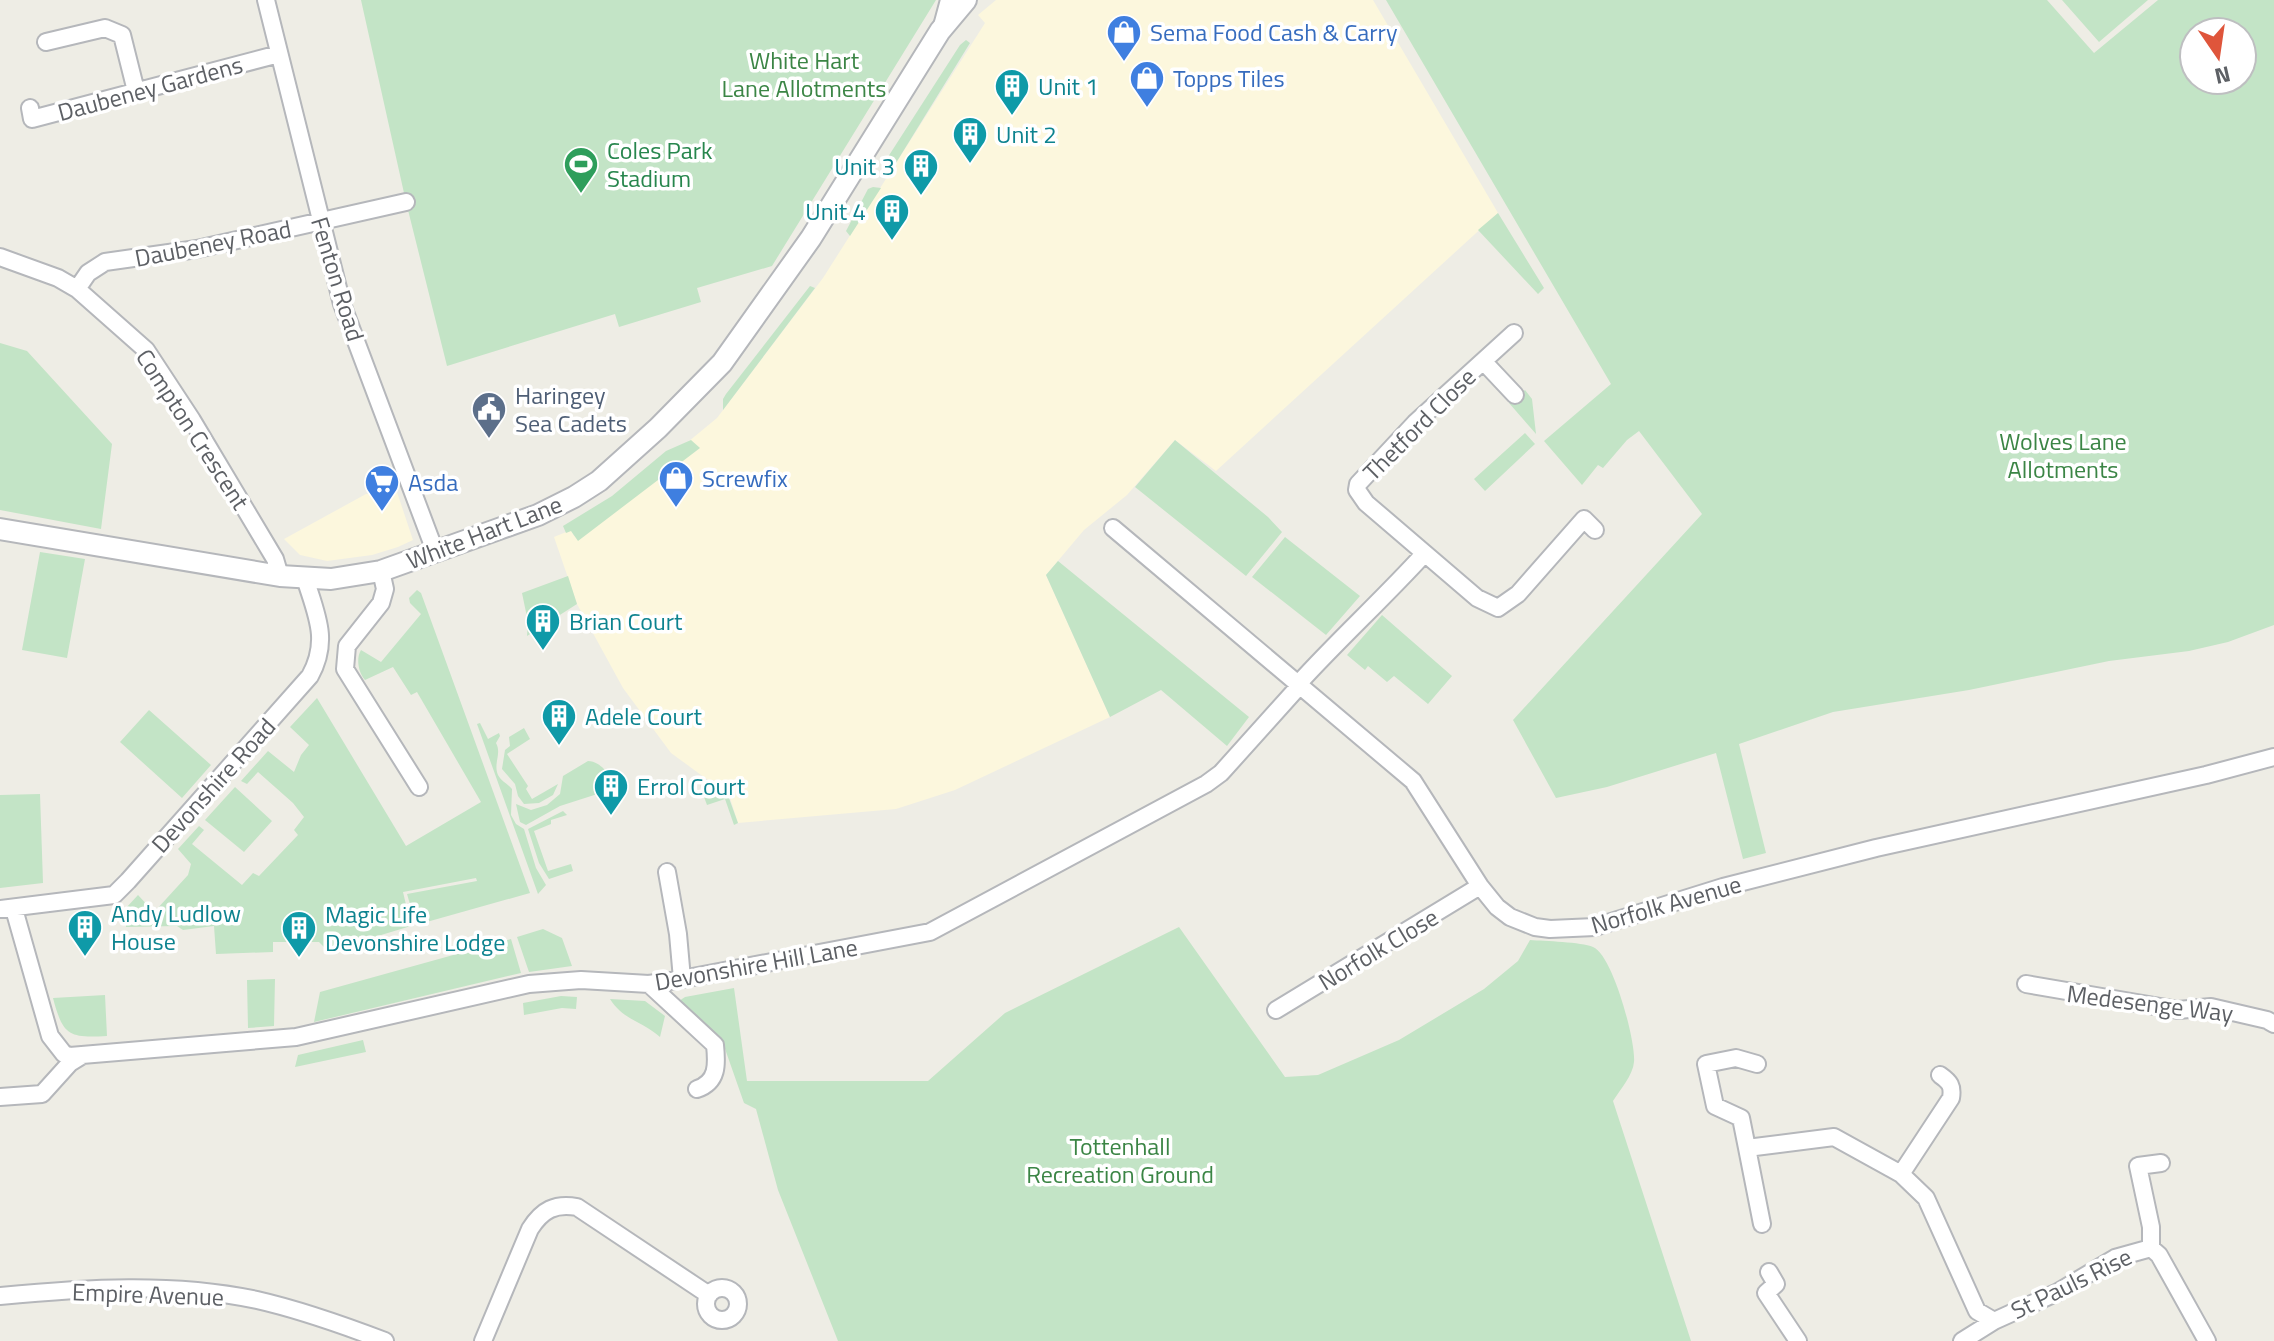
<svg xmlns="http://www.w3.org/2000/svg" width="2274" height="1341" font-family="'Titillium Web',sans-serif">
  <rect width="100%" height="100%" fill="#eeede5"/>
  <!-- commercial -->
  <path fill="#fcf7dd" d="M996,0H1373L1498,213L1216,471L1175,440L1127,495L1084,530L1046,575L1110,717L955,790L896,809L738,823L730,798L721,783L708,780L671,753L623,688L577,604L554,537L571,530L574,536L717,418L823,278L985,23L978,15Z
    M397,492L413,540L398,547L372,555L327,561L300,555L284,539L366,494Z"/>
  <!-- green -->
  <path fill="#c3e4c6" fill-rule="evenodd" d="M361,0H936L772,266L697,288L701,302L619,327L615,314L447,366L406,202Z
    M1386,0H2047L2094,53L2158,0H2274V625L2228,642L2189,651L2109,661L1969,690L1833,712L1739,744L1766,853L1743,859L1716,753L1607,787L1556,798L1513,720L1702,514L1639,431L1627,440L1603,468L1598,465L1582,485L1544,441L1611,384ZM2194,32H2242V80H2194Z
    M2062,0H2148L2099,42Z
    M966,40L970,43L891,171L885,164L886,160L960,45Z
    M873,187L881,188L850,236L846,231L868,189Z
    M1498,213L1544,288L1538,294L1478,230Z
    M810,286L815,288L723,410V399L726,394Z
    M0,343L27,351L112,444L101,529L0,510Z
    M1525,390L1532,399L1536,434L1509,403Z
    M1525,433L1535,444L1485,491L1474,479Z
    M691,440L700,448L578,541L571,531L566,533L563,526L612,496L666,451Z
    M1175,440L1268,517L1282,532L1246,576L1135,487Z
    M1285,537L1360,596L1326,635L1252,577Z
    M40,552L85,559L67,658L22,650Z
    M1058,561L1249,717L1227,746L1161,690L1110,717L1046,575Z
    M568,576L577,604L527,636L528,622L522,593Z
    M417,590L421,593L530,893L416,925L407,894L477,881L476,878L403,892L411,926L328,951L319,942H273V952L216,954L214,926L183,930L177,926L126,927V908L138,895L152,910H156L188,875L191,864L178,849L199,826L204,830L192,844L242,885L253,873L259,876L298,835L294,830L304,817L293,803L258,772L247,784L241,781L268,751L294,772L301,755L309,745L290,727L317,698L406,846L481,802L417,692L411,695L393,667L365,680C358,672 356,658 361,650L381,662L421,614L410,603L409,598Z
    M1382,615L1452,676L1428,704L1394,676L1387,682L1368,666L1365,670L1347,655Z
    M149,710L211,765L182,798L120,742Z
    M480,723L488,739L499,733L500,736L496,743C502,754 493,763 498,775C501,781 508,784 512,789L511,815L516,824L524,829L536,868L546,885L538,894L477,724Z
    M524,728L530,739L507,754L528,786L526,789L532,799L558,784L553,795L539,803L524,804L518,796L515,784L502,769L505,750L510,746L509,737Z
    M588,761C600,761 613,776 613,789L560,806L526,825L520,822L516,804L531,810L547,805L560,794L563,776Z
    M713,780L725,787L738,823L734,825L725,799L707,805L704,797L718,792Z
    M235,787L272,821L244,852L205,820Z
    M40,794L43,883L0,888V795Z
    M563,811L567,815L551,820V824L534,831L548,871L571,864L573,871L549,879L539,863L528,829Z
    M1179,927L1285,1077L1318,1075L1399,1040L1484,989L1518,961L1530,940C1545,941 1581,942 1593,947C1613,955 1636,1042 1634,1062C1633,1075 1620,1090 1613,1101L1691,1341H838L778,1190L756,1109L744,1103L724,1046L680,1007L679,1001L685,997L734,988L747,1081H928L1005,1013Z
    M543,929L562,938L572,966L529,972L517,937Z
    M511,939L521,973L314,1022L320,992Z
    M275,979L274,1026L248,1028L247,980Z
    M105,995L107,1036C69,1038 63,1036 53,998Z
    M561,996L577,997L576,1009L562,1008L524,1015L523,1003Z
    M610,999L645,1001L665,1016L660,1037C642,1021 623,1020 610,999Z
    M363,1040L366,1052L295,1067L298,1055Z"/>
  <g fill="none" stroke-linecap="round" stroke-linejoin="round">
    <!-- minor casing -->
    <g stroke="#b5b7bb" stroke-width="20">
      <path id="minor" d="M266,0L342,304L435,551
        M942,26L949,0
        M46,42L105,28L122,35L136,91
        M30,108L32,119L279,54
        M0,257L58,278L77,289L146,350L192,420L275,559L280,576
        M77,289L88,273L105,262L197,249L406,202
        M1514,333L1415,423L1358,484L1357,490L1366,503L1477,598L1498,608L1518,594L1584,519L1595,530
        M1483,361L1515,395
        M1113,528L1413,781L1480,886L1497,907L1510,917L1535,927L1550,929L1595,927L1723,887L1876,848L2206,775L2274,757
        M381,571L385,589L381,603L347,646L345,669L419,787
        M1299,683C1340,638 1384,598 1424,554
        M667,872L678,934L682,979
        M0,909L114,895L128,881L310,676C330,640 316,614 305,578
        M14,909L50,1036L64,1054L70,1056L296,1037L529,984L581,980L649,984L682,979L930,932L1206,784L1221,773L1301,684
        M649,984L715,1045C717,1064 718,1082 697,1089
        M2026,984L2178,1010L2211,1007L2267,1020L2274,1024
        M1276,1010L1480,886
        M1757,1064L1736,1058L1706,1064L1715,1106L1741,1118L1747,1148L1834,1137L1901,1174L1926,1198L1977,1311L1994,1321L2058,1292L2115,1258L2151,1248L2159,1255L2207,1341
        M0,1097L42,1094L70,1063L83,1055
        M1747,1148L1762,1224
        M1901,1174L1951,1098C1953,1086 1950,1082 1940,1075
        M2151,1248V1227L2138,1166L2161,1163
        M1769,1272L1776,1284L1766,1293L1798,1341
        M706 1304a16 16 0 1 1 32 0a16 16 0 1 1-32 0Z
        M0,1296C84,1288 173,1282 257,1300C301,1310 343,1325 385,1341
        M483,1341L530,1229C542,1210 555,1203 577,1207L709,1295
        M1962,1341L1994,1321"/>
    </g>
    <!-- tertiary casing -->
    <g stroke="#b5b7bb" stroke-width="24">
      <path id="tertiary" d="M0,529L280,576L331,579L381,571L538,515L574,497L599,481L658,428L722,363L811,238L940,31L966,0"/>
    </g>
    <!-- minor -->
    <use href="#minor" stroke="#fff" stroke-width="16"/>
    <!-- tertiary -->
    <use href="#tertiary" stroke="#fff" stroke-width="20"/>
  </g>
  <!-- icons -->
  <defs>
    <g id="shop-pin" transform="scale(1.8)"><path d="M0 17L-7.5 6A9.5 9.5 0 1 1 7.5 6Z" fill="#3f7fe0" stroke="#fff"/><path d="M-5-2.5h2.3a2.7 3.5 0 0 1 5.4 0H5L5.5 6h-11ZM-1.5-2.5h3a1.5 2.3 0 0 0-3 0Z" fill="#fff"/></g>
    <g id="building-pin" transform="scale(1.8)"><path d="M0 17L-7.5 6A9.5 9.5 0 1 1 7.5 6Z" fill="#0f9aa8" stroke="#fff"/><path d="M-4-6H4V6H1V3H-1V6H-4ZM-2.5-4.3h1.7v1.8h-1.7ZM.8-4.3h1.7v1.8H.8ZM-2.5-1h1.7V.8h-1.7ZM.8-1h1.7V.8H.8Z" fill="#fff"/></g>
    <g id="stadium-pin" transform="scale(1.8)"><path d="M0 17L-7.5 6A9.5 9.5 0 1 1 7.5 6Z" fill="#2e9e5b" stroke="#fff"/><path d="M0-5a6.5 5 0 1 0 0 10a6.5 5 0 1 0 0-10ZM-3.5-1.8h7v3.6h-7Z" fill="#fff"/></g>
    <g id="civic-pin" transform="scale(1.8)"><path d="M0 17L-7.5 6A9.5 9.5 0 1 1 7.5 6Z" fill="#5c6f8a" stroke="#fff"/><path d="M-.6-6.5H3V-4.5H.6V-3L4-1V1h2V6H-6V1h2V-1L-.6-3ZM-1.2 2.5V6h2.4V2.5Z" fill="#fff"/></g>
    <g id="supermarket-pin" transform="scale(1.8)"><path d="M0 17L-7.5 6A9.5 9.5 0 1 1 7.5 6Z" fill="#3f7fe0" stroke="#fff"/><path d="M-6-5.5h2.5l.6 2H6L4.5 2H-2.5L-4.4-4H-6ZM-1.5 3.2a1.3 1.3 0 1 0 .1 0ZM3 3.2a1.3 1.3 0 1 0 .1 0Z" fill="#fff"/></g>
  </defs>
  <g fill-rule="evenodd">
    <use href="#shop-pin" x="1124" y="32"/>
    <use href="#shop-pin" x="1147" y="78"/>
    <use href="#building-pin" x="1012" y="86"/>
    <use href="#building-pin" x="970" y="134"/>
    <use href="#stadium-pin" x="581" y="164"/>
    <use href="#building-pin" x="921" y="166"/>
    <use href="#building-pin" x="892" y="211"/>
    <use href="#civic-pin" x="489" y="409"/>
    <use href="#shop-pin" x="676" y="478"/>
    <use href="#supermarket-pin" x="382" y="482"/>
    <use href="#building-pin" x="543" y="621"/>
    <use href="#building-pin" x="559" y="716"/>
    <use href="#building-pin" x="611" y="786"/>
    <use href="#building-pin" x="85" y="927"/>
    <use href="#building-pin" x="299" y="928"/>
  </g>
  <g text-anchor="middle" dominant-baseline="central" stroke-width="7" stroke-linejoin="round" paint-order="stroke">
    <!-- shop labels -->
    <g font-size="24" fill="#366cbe" stroke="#fff" text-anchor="start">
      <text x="1150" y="32">Sema Food Cash &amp; Carry</text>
      <text x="1173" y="78">Topps Tiles</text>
      <text x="702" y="478">Screwfix</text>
      <text x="408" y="482">Asda</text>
    </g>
    <!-- park labels -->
    <g font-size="24" fill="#3b8545" stroke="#fff">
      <text x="804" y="60">White Hart<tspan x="804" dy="28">Lane Allotments</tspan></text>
      <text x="2063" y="441">Wolves Lane<tspan x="2063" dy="28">Allotments</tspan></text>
      <text x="1120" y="1146">Tottenhall<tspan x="1120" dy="28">Recreation Ground</tspan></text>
    </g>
    <!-- culture labels -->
    <g font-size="24" fill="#0d838f" stroke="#fff" text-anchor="start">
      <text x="1038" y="86">Unit 1</text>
      <text x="996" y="134">Unit 2</text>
      <text x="895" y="166" text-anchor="end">Unit 3</text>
      <text x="866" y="211" text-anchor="end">Unit 4</text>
      <text x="569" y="621">Brian Court</text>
      <text x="585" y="716">Adele Court</text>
      <text x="637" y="786">Errol Court</text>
      <text x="111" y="913">Andy Ludlow<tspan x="111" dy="28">House</tspan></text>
      <text x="325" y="914">Magic Life<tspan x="325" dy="28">Devonshire Lodge</tspan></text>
    </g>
    <!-- street labels -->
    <g font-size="24" fill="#5d6065" stroke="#fff">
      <text transform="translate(150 88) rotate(-15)">Daubeney Gardens</text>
      <text transform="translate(213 243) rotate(-11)">Daubeney Road</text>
      <text transform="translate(338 279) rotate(73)">Fenton Road</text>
      <text transform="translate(1419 424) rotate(-45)">Thetford Close</text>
      <text transform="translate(193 429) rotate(57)">Compton Crescent</text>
      <text transform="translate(484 532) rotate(-21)">White Hart Lane</text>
      <text transform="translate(213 785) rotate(-48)">Devonshire Road</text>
      <text transform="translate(1666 904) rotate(-16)">Norfolk Avenue</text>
      <text transform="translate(1378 949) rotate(-31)">Norfolk Close</text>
      <text transform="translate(756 964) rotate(-10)">Devonshire Hill Lane</text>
      <text transform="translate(2150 1003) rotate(7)">Medesenge Way</text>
      <text transform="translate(2071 1283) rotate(-26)">St Pauls Rise</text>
      <text transform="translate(148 1294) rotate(2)">Empire Avenue</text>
    </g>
    <!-- leisure labels -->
    <g font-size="24" fill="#27864d" stroke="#fff" text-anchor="start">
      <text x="607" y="150">Coles Park<tspan x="607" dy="28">Stadium</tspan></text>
    </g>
    <!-- service labels -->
    <g font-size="24" fill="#4e5e75" stroke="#fff" text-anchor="start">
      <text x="515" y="395">Haringey<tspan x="515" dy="28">Sea Cadets</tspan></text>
    </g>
  </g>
  <!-- north arrow -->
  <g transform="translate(2218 56) rotate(167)"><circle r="38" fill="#ffffff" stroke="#bebfc1" stroke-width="2"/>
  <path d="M0-6L14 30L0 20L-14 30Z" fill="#df553b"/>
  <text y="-12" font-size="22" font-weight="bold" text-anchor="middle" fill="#5d6065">N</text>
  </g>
</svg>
